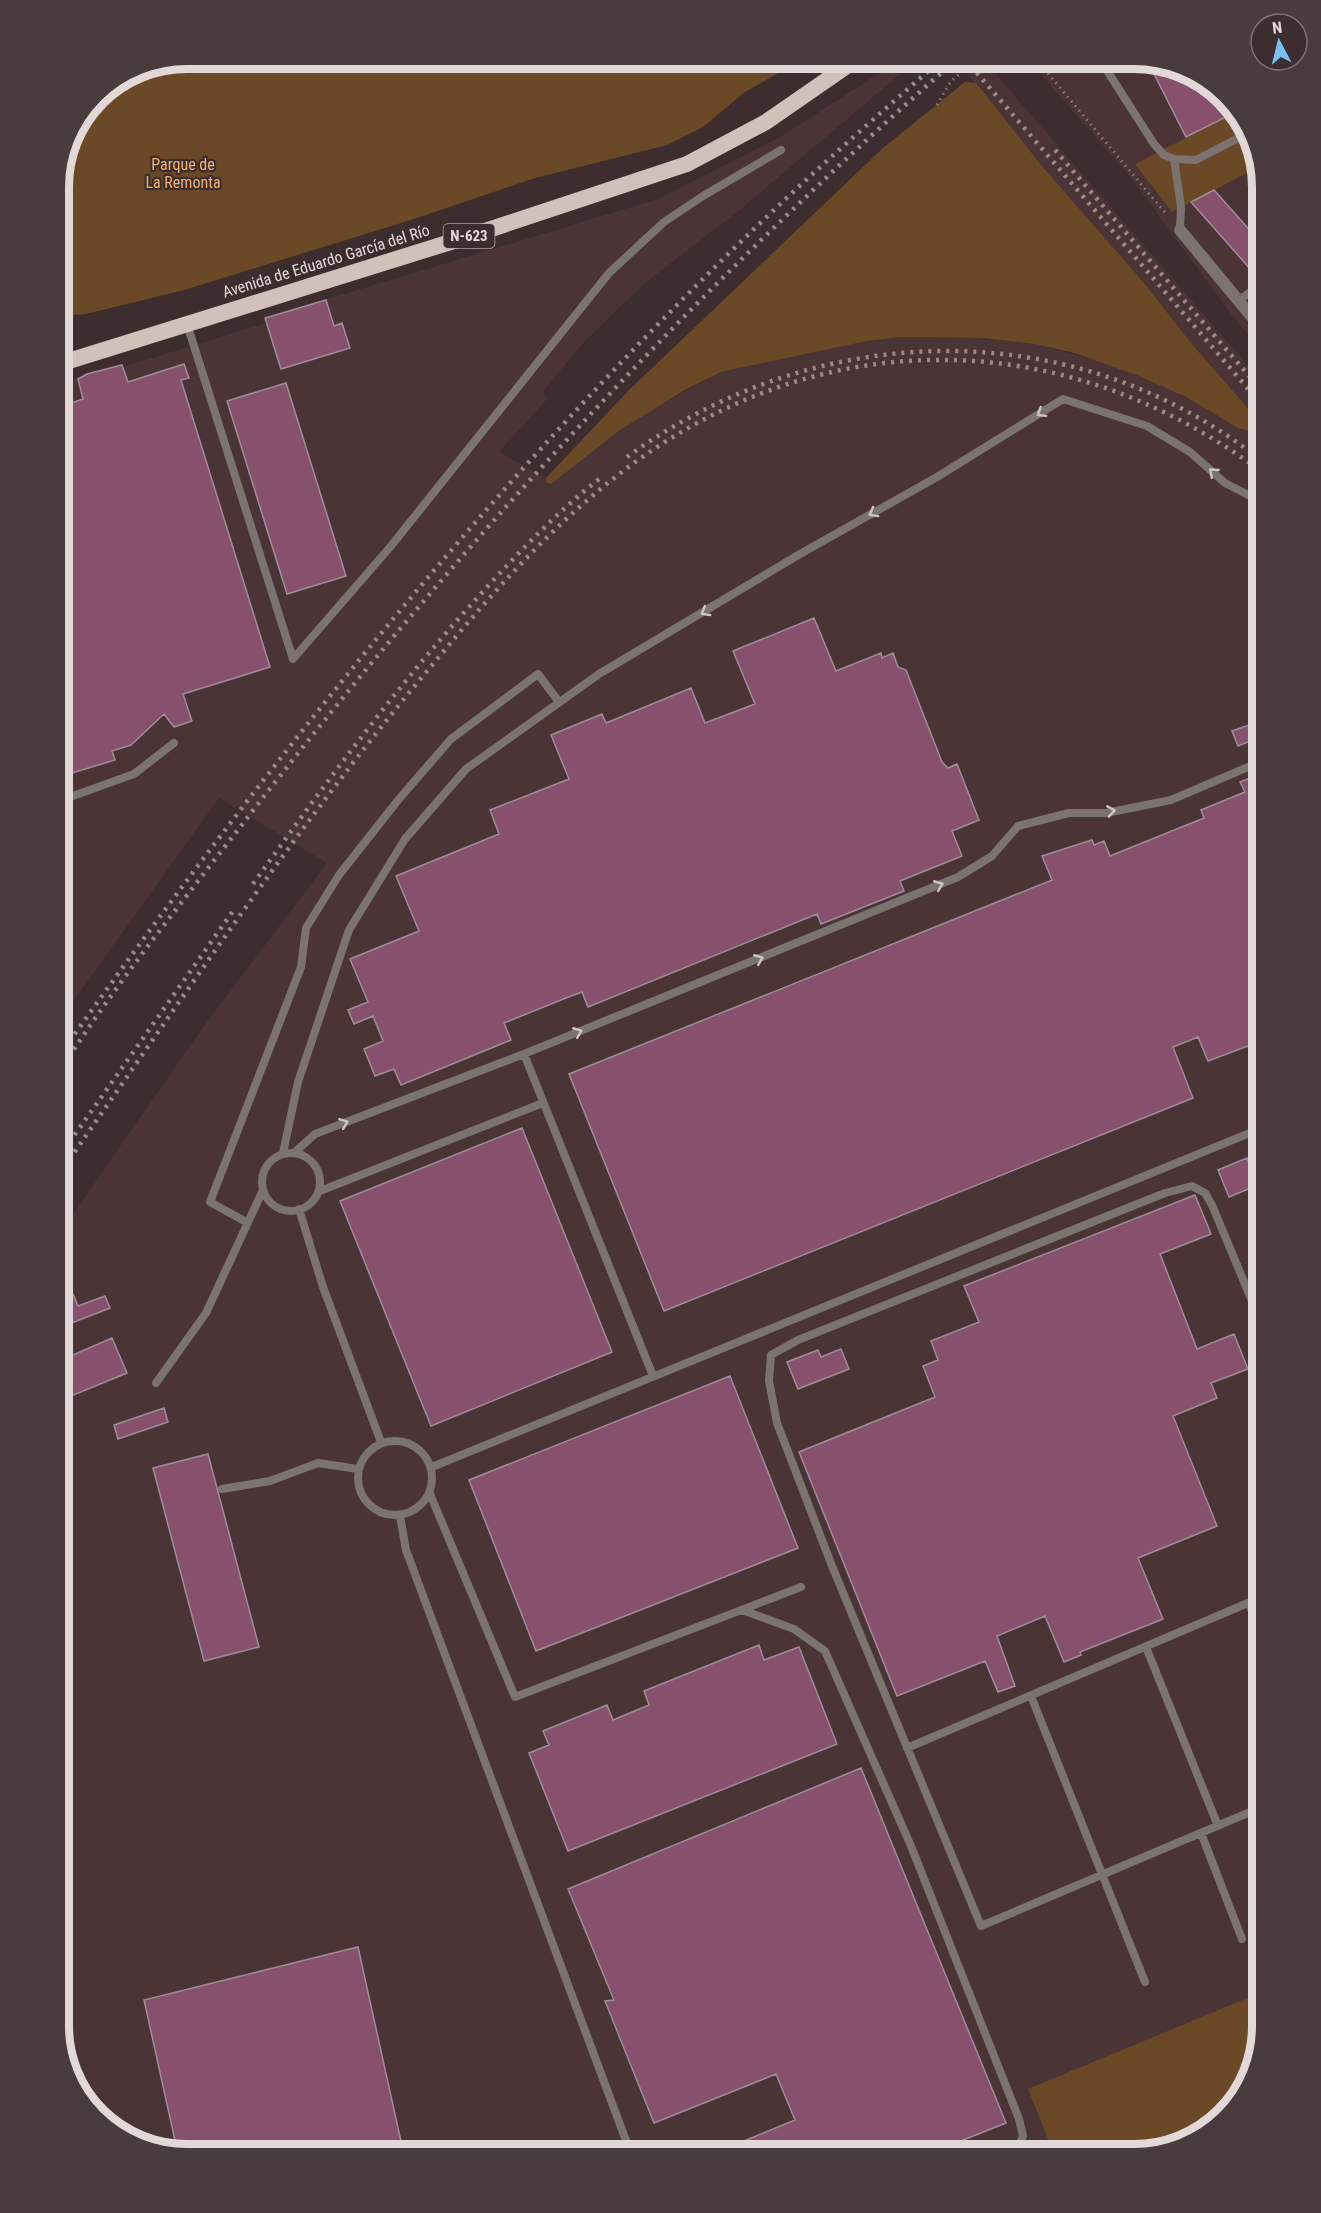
<svg xmlns="http://www.w3.org/2000/svg" width="1321" height="2213" font-family="'Roboto Condensed',sans-serif">
  <rect width="100%" height="100%" fill="#3d2d2e"/>
  <!-- built -->
  <path fill="#4b3436" d="M901,59H918L736,213L646,282L581,345L543,392L548,398L499,452L546,478L545,481L642,415L721,372L867,341L901,337L983,338L1035,344L1115,365L1186,397L1222,419L1253,414L1191,343L1145,284L1042,166L955,59H983L1262,382V2026L1241,2097L1190,2141L1134,2154H179L116,2133L72,2082L59,2026V1234L204,1026L327,863L219,798L59,1021V383L122,365L123,367L266,323L265,318L658,199L782,136Z
    M1003,59H1142L1206,80L1249,131L1262,187V351L1231,314L1132,179L1039,72Z"/>
  <!-- green -->
  <path fill="#6b4926" d="M187,59H803L745,92L703,127L667,145L535,178L414,219L184,290L86,314L59,316V179L72,131L96,96L138,68Z
    M965,82L976,83L1042,166L1145,284L1191,343L1253,414L1257,433L1238,428L1186,397L1139,376L1075,353L1035,344L983,338L901,337L867,341L721,372L685,390L620,430L551,484L546,483V478L629,390L883,148Z
    M1234,113L1249,131L1258,167L1172,212L1135,164Z
    M1262,1992V2026L1241,2097L1190,2141L1134,2154H1054L1028,2089Z"/>
  <!-- building -->
  <path fill="#87516e" stroke="#9f8d96" stroke-width="1.5" d="M1147,60L1206,80L1234,113L1186,137Z
    M1214,190L1263,245V266L1252,271L1191,202Z
    M326,300L334,326L342,323L350,348L281,369L265,318Z
    M184,364L189,378L181,380L270,667L183,694L192,721L174,727L164,714L131,745L112,751L115,760L59,777V407L83,399L78,379L87,374L122,365L128,382Z
    M286,383L346,576L287,594L227,401Z
    M814,618L836,671L881,653L882,658L893,653L898,667L906,670L942,762L948,768L957,764L979,820L952,831L962,856L900,881L904,891L821,924L817,914L588,1007L582,992L566,998L504,1023L511,1040L401,1085L394,1069L375,1076L364,1049L383,1041L373,1016L354,1024L348,1010L368,1002L350,959L419,931L396,876L499,834L490,810L569,779L551,735L602,714L606,723L691,688L705,723L755,704L733,651Z
    M1263,720V736L1238,746L1232,731Z
    M1263,773L1262,1080L1248,1046L1208,1061L1198,1037L1173,1047L1193,1098L664,1311L569,1074L1052,880L1042,856L1092,840L1094,845L1104,841L1110,856L1204,818L1201,810L1245,792L1240,782Z
    M522,1128L612,1352L431,1426L340,1201Z
    M1247,1158L1258,1185L1229,1197L1218,1170Z
    M1195,1195L1211,1234L1160,1254L1197,1349L1234,1334L1248,1369L1211,1383L1217,1398L1173,1416L1217,1526L1138,1558L1163,1619L1080,1652L1081,1655L1064,1662L1045,1616L997,1636L1015,1686L998,1692L985,1661L897,1696L799,1452L935,1397L923,1366L938,1360L931,1341L979,1322L964,1286Z
    M73,1294L78,1306L105,1296L110,1308L59,1328V1300Z
    M112,1338L127,1373L59,1401V1361Z
    M841,1349L849,1369L798,1389L787,1362L818,1350L821,1357Z
    M730,1376L798,1548L536,1651L469,1480Z
    M164,1408L168,1422L118,1439L114,1425Z
    M208,1454L259,1647L204,1661L153,1468Z
    M759,1645L764,1660L799,1647L837,1744L568,1851L529,1753L549,1745L543,1731L607,1705L613,1720L649,1705L644,1691Z
    M861,1768L1006,2123L928,2154H712L795,2120L776,2074L654,2123L605,2001L614,2000L568,1889Z
    M358,1947L402,2146L369,2154H178L144,2000Z"/>
  <g fill="none" stroke-linecap="round" stroke-linejoin="round">
    <!-- path -->
    <path stroke="#87797a" stroke-width="3" stroke-dasharray="1.5 4.5" stroke-linecap="butt" d="M1023,59L1040,64L1167,215
      M937,105L951,81L979,59"/>
    <!-- service -->
    <path stroke="#7b7370" stroke-width="8" d="M1106,69L1154,144L1164,155L1174,159L1196,160L1250,132
      M1174,159L1181,207L1180,230
      M1239,300L1262,284
      M187,324L293,659L391,546L609,273L664,222L703,196L781,150
      M59,801L134,774L174,743
      M524,1054L653,1376
      M295,1152L315,1134L524,1054L958,877L992,856L1018,826L1069,813H1106L1171,800L1262,761
      M262 1182a29 29 0 1 1 58 0a29 29 0 1 1-58 0Z
      M283,1153L298,1082L349,930L405,839L466,769L599,674L800,554L937,477L1063,399L1147,426L1190,452L1225,483L1262,502
      M320,1191L543,1103
      M299,1209L323,1287L381,1442
      M248,1223L210,1202L301,967L306,928L339,875L399,799L451,739L538,674L559,702
      M156,1383L206,1313L263,1190
      M358 1478a37 37 0 1 1 74 0a37 37 0 1 1-74 0Z
      M432,1467L1262,1128
      M222,1489L270,1481L318,1463L358,1469
      M430,1494L515,1697L801,1587
      M400,1516L406,1550L631,2154
      M1249,1603L1262,1638
      M742,1610L794,1629L825,1651L911,1846L1019,2119L1023,2136L1015,2154
      M1146,1647L1218,1826
      M1031,1696L1145,1982
      M907,1748L1262,1597
      M1262,1807L981,1926L832,1566L777,1423L769,1381L771,1355L798,1340L1165,1193L1192,1186L1205,1193L1212,1205L1262,1325
      M1201,1833L1242,1939"/>
    <!-- minor -->
    <path stroke="#7b7370" stroke-width="12" d="M1180,230L1262,329"/>
    <!-- trunk -->
    <path stroke="#d2c0ba" stroke-width="16" d="M59,364L470,236L687,164L766,122L857,59"/>
    <!-- rail -->
    <path stroke="#988b8b" stroke-width="4.5" stroke-dasharray="3 6" stroke-linecap="butt" d="M965,59L1262,405
      M1055,150L1262,391
      M627,457C818,318 1075,312 1262,461
      M253,884C324,785 396,687 478,597C516,555 555,514 599,479
      M59,1056C267,763 493,480 753,230C814,171 878,115 942,59
      M59,1072C119,979 190,892 258,804C468,535 700,284 957,59
      M59,1157L233,911
      M59,1174C179,1004 294,829 428,670C486,600 546,531 618,475C816,321 1063,323 1262,472"/>
  </g>
  <!-- one-way arrows -->
  <defs><path id="oneway-chevron" d="M-2-3.5L2.5 0L-2 3.5" fill="none" stroke-width="1.6" stroke-linecap="round" stroke-linejoin="round" transform="scale(1.5)"/></defs>
  <g stroke="#cec4c3">
    <use href="#oneway-chevron" transform="translate(1041 413) rotate(148)"/>
    <use href="#oneway-chevron" transform="translate(1213 472) rotate(-139)"/>
    <use href="#oneway-chevron" transform="translate(873 513) rotate(151)"/>
    <use href="#oneway-chevron" transform="translate(705 612) rotate(149)"/>
    <use href="#oneway-chevron" transform="translate(1111 811) rotate(-9)"/>
    <use href="#oneway-chevron" transform="translate(939 885) rotate(-22)"/>
    <use href="#oneway-chevron" transform="translate(759 959) rotate(-22)"/>
    <use href="#oneway-chevron" transform="translate(578 1032) rotate(-22)"/>
    <use href="#oneway-chevron" transform="translate(344 1123) rotate(-21)"/>
  </g>
  <g text-anchor="middle" dominant-baseline="central" stroke-width="4.5" stroke-linejoin="round" paint-order="stroke">
    <!-- shield labels -->
    <rect fill="#3d2d2e" stroke="#b1a5a5" stroke-width="1.5" x="443.5" y="224" width="51" height="24" rx="4.5"/>
    <g font-size="15" font-weight="bold" fill="#e3d8d8">
      <text x="469" y="236">N-623</text>
    </g>
    <!-- park labels -->
    <g font-size="16" fill="#f4b271" stroke="#3d2d2e">
      <text x="183" y="164">Parque de<tspan x="183" dy="18">La Remonta</tspan></text>
    </g>
    <!-- street labels -->
    <g font-size="16" fill="#e3d8d8" stroke="#3d2d2e">
      <text transform="translate(326 261) rotate(-17)">Avenida de Eduardo García del Río</text>
    </g>
  </g>
  <!-- crop -->
  <path d="M0 0H1321V2213H0ZM187 69H1134A118 118 0 0 1 1252 187V2026A118 118 0 0 1 1134 2144H187A118 118 0 0 1 69 2026V187A118 118 0 0 1 187 69Z" fill="#4a3b3c" fill-rule="evenodd"/>
  <path fill="none" stroke="#e3d8d8" stroke-width="8" d="M187 69H1134A118 118 0 0 1 1252 187V2026A118 118 0 0 1 1134 2144H187A118 118 0 0 1 69 2026V187A118 118 0 0 1 187 69Z"/>
  <!-- north arrow -->
  <g transform="translate(1279 42) rotate(353)"><circle r="28" fill="#3d2d2e" stroke="#7f7172" stroke-width="1.5"/>
  <path d="M0-4.5L10 22L0 15L-10 22Z" fill="#78bff7"/>
  <text y="-9" font-size="16" font-weight="bold" text-anchor="middle" fill="#e3d8d8">N</text>
  </g>
</svg>
